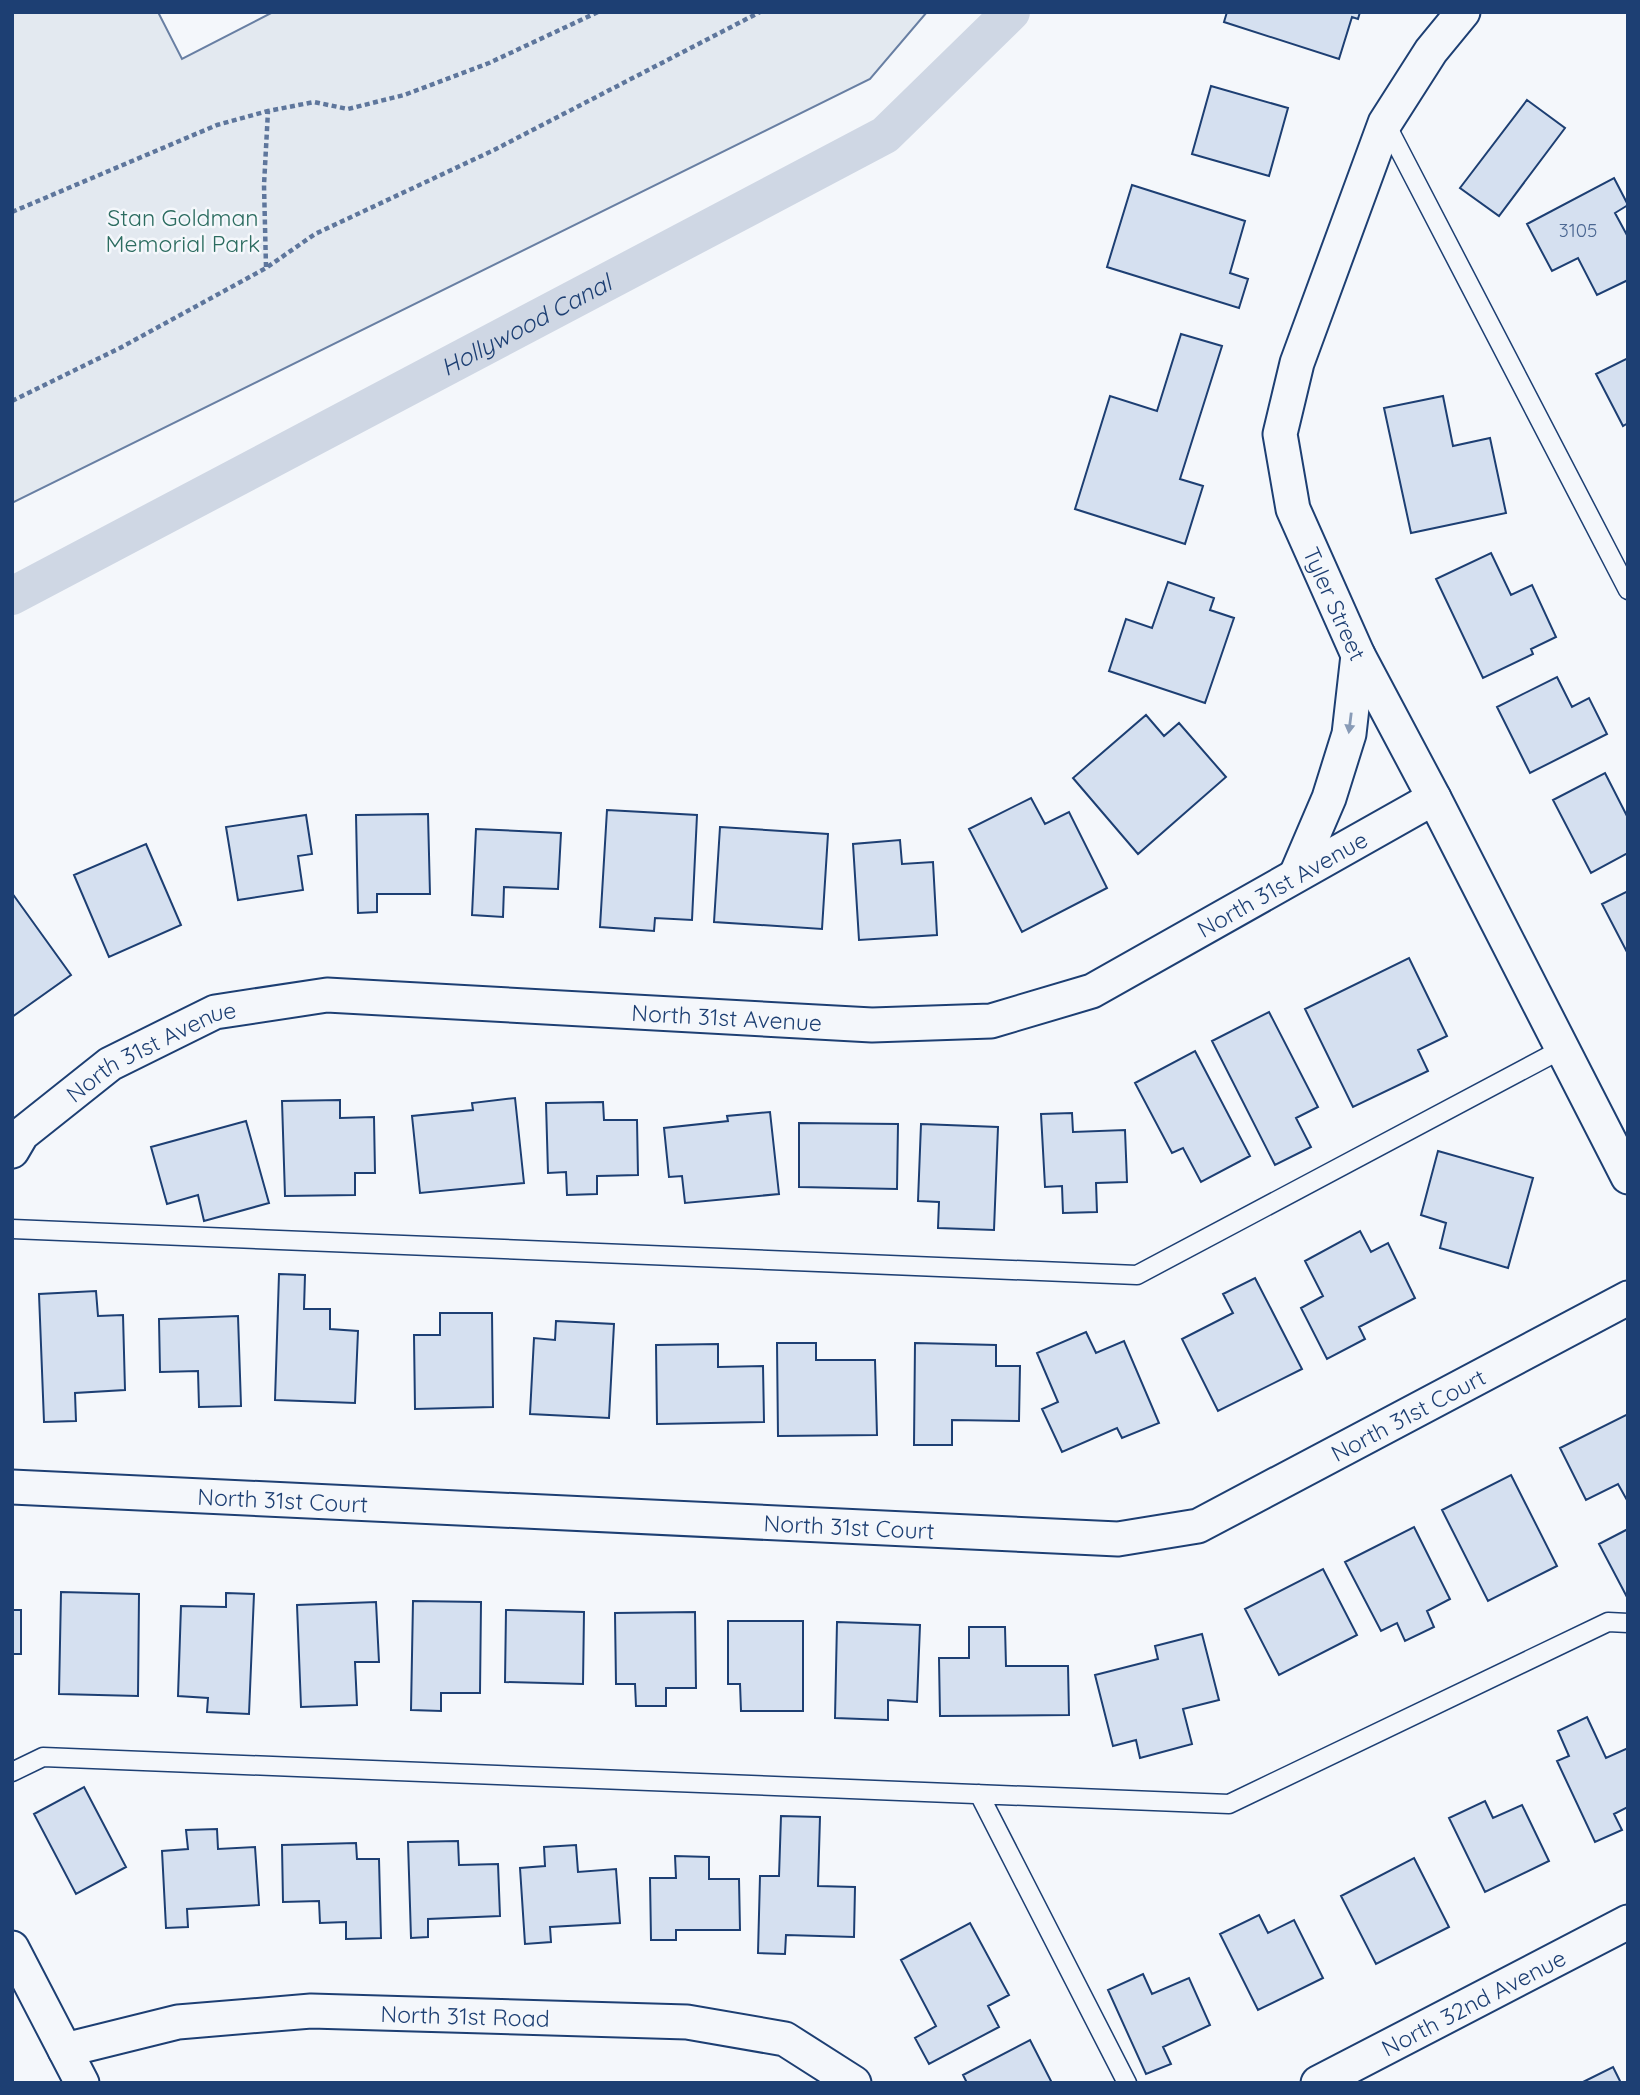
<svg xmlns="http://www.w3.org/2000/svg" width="1640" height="2095" font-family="Quicksand,sans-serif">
  <rect width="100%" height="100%" fill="#f4f7fb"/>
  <!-- green -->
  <path fill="#e3e9f0" stroke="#687fa3" stroke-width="2" d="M12,12H158L182,59L273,12H927L870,79L12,503Z"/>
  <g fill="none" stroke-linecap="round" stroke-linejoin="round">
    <!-- canal -->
    <path stroke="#cfd7e4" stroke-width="38" id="s1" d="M12,596L885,135L1011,12"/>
  </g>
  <!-- building -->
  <path fill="#d5e0f0" stroke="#1d3f73" stroke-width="2" d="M1227,12H1360L1358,19L1352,17L1339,59L1224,22Z
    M1211,86L1288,108L1269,176L1192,154Z
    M1527,100L1565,128L1499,216L1460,188Z
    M1614,178L1628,205L1615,213L1628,237V280L1597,295L1578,258L1552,271L1527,224Z
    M1132,185L1245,221L1230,273L1248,279L1239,308L1107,267Z
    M1181,334L1222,346L1180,479L1203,486L1185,544L1075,509L1110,396L1157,411Z
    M1628,358V423L1623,426L1596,374Z
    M1443,396L1453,446L1490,438L1506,513L1411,533L1384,408Z
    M1491,553L1511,595L1532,585L1556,637L1531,649L1533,654L1483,678L1436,579Z
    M1168,582L1214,598L1210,610L1234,618L1205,703L1109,671L1126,619L1152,628Z
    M1557,677L1572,707L1589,698L1607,734L1530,773L1497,707Z
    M1146,715L1164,736L1179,723L1226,777L1138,854L1073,778Z
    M1605,773L1628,818V853L1591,873L1553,800Z
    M1031,798L1045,824L1069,812L1107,888L1022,932L969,829Z
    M607,810L697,815L692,920L655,918L654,931L600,927Z
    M428,814L430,894H377V912L358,913L356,815Z
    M306,815L312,854L298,856L303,890L238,900L226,827Z
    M720,827L828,834L822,929L714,922Z
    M476,829L561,833L558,889L504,887L503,917L472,915Z
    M900,840L902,864L933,862L937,935L859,940L853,844Z
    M146,844L181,925L109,957L74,875Z
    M1628,891V954L1602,904Z
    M12,893L71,975L12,1017Z
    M1409,958L1447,1036L1418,1050L1428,1071L1353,1107L1305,1009Z
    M1269,1012L1318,1107L1296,1118L1311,1147L1275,1165L1212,1041Z
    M1195,1051L1250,1156L1201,1182L1183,1148L1172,1153L1135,1083Z
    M515,1098L524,1183L420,1193L412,1116L473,1110L472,1103Z
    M340,1100V1118L374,1117L375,1173H355V1195L285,1196L282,1101Z
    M603,1102L604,1120H637L638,1175L597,1176V1194L567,1195L566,1172L548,1173L546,1103Z
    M770,1112L779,1194L685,1203L682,1176L669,1177L664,1128L728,1121L727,1116Z
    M1072,1113L1073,1132L1125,1130L1127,1182L1096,1183L1097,1212L1063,1213L1062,1186L1045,1187L1041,1114Z
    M246,1121L269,1203L204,1221L198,1195L167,1204L151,1147Z
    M799,1123L898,1124L897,1189L799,1187Z
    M921,1124L998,1127L994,1230L938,1228L939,1202L918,1201Z
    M1438,1151L1533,1178L1508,1268L1440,1248L1446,1223L1421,1215Z
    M1360,1231L1371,1252L1388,1243L1415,1298L1359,1327L1365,1339L1327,1359L1301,1308L1323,1296L1305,1261Z
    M279,1274L305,1275L304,1309H330V1329L358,1331L355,1403L275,1400Z
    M1255,1278L1302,1369L1218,1411L1182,1339L1233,1313L1223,1294Z
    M96,1291L98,1316L123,1315L125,1390L75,1393L76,1421L44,1422L39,1294Z
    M440,1313H492L493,1407L415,1409L414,1335H440Z
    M238,1316L241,1406L199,1407L198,1371L160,1372L159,1319Z
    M556,1321L614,1324L609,1418L530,1414L534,1338L555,1340Z
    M1086,1332L1096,1353L1124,1341L1159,1423L1122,1438L1117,1428L1062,1452L1042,1409L1058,1402L1037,1353Z
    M777,1343H816V1360H875L877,1435L778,1436Z
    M915,1343L996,1345V1366H1020L1019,1421L952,1420V1445H914Z
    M718,1344V1367L763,1366L764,1422L657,1424L656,1345Z
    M1628,1414V1502L1618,1484L1586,1500L1560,1448Z
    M1511,1475L1557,1566L1488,1601L1442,1510Z
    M1414,1527L1450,1599L1427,1611L1434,1627L1405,1641L1397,1623L1381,1631L1345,1562Z
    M1628,1529V1599L1599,1544Z
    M1323,1569L1357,1635L1279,1675L1245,1609Z
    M61,1592L139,1594L138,1696L59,1694Z
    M226,1593L254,1594L249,1714L207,1712L208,1698L178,1696L181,1606L226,1607Z
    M413,1601L481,1602L480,1693H441V1711L411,1710Z
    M376,1602L379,1662H355L357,1705L301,1707L297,1605Z
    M12,1610H21V1654H12Z
    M506,1610L584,1612L583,1684L505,1682Z
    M695,1612L696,1688H666V1706H636L635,1684H616L615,1613Z
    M728,1621H803V1711H741L740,1684H728Z
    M837,1622L920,1625L917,1702L888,1700V1720L835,1718Z
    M969,1627H1005L1006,1666H1068L1069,1715L940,1716L939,1658H969Z
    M1202,1634L1219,1700L1183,1709L1192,1744L1140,1758L1136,1740L1113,1746L1095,1675L1158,1659L1155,1646Z
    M1587,1717L1606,1758L1628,1748V1807L1614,1814L1622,1830L1595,1842L1557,1761L1569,1756L1558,1731Z
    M84,1787L126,1867L76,1894L34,1814Z
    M1485,1801L1493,1818L1522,1805L1549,1861L1485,1892L1449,1818Z
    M781,1816L820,1817L818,1886L855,1887L854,1937L786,1935L785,1954L758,1953L760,1876H779Z
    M217,1829L218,1849L255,1847L259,1905L187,1909L188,1927L166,1928L162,1851L188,1849L186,1830Z
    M458,1841L459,1865L498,1864L500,1916L428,1919V1937L411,1938L408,1842Z
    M356,1843L357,1859H379L381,1938L346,1939V1922L320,1923L319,1901L283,1902L282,1845Z
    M576,1845L578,1872L616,1869L620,1923L550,1927L551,1942L525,1944L520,1868L545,1866L544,1847Z
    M675,1856L709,1857V1879H739L740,1930H676V1940H651L650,1878H676Z
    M1414,1858L1449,1927L1376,1964L1341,1896Z
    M1259,1915L1268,1933L1294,1920L1323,1978L1258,2010L1220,1934Z
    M970,1923L1009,1995L988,2006L999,2027L929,2064L915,2038L936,2026L901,1960Z
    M1143,1974L1152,1994L1189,1978L1210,2025L1163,2047L1171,2064L1146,2074L1108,1990Z
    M1030,2040L1052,2083H967L963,2075Z
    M1613,2067L1621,2083H1581Z"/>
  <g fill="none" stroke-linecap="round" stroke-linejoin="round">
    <!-- lane casing -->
    <g stroke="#1d3f73" stroke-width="21">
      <path id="lane" d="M1386,124L1628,590
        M12,1229L1137,1275L1562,1049
        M12,1772L43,1757L1229,1804L1608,1622L1628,1623
        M979,1794L1127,2083"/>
    </g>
    <!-- street casing -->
    <g stroke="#1d3f73" stroke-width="37">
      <g id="street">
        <path id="s2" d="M1463,12L1431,51L1385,123L1297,363L1280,434L1293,509L1358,655L1434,798L1628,1177"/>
        <path d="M1296,875L1329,798L1349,734L1358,655"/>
        <path id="s3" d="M12,1151L22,1134L110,1064L215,1012L327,995L872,1025L991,1021L1092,991L1434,798"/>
        <path id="s4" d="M12,1487L1118,1539L1198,1526L1628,1298"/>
        <path d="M12,1948L82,2083"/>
        <path id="s5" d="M65,2050L178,2022L311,2011L687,2022L785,2039L854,2083"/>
        <path id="s6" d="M1318,2083L1628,1922"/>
      </g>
    </g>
    <!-- path -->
    <path stroke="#5e769c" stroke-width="4.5" stroke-dasharray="5 3.5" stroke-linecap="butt" d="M12,212L217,125L268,111
      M266,267L264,185L268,111L314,102L348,109L404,95L489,63L598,12
      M12,401L120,348L266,268L315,234L494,150L760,12"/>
    <!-- lane -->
    <use href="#lane" stroke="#f4f7fb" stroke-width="18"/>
    <!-- street -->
    <use href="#street" stroke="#f4f7fb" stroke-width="33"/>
  </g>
  <!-- one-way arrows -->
  <defs><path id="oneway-solid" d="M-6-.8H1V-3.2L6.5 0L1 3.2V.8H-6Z" transform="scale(1.75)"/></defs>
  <use fill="#889bb7" href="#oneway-solid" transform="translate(1350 723) rotate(97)"/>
  <g text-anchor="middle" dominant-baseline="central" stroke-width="5" stroke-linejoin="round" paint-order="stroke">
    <!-- number labels -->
    <g font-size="19" fill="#4b6792">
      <text x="1578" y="230">3105</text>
    </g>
    <!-- park labels -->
    <g font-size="23" fill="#2c6c60" stroke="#f4f7fb">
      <text x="183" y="217">Stan Goldman<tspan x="183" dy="26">Memorial Park</tspan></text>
    </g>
    <!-- street labels -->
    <g font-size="23" fill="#1d3f73" stroke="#f4f7fb">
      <text stroke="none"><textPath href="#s2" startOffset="644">Tyler Street</textPath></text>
      <text stroke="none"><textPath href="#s3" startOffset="1351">North 31st Avenue</textPath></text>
      <text stroke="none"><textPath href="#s3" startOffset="763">North 31st Avenue</textPath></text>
      <text stroke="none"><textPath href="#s3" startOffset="175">North 31st Avenue</textPath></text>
      <text stroke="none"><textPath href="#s4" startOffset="1426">North 31st Court</textPath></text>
      <text stroke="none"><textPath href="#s4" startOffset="271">North 31st Court</textPath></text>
      <text stroke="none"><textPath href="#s4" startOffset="838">North 31st Court</textPath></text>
      <text stroke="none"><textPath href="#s6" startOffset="175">North 32nd Avenue</textPath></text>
      <text stroke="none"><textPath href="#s5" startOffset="404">North 31st Road</textPath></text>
    </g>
    <!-- water labels -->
    <g font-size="24" font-style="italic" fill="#1d3f73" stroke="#f4f7fb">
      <text stroke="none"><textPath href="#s1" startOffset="581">Hollywood Canal</textPath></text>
    </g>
  </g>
  <!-- border -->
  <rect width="1640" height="2095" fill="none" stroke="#1d3f73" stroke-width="28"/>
</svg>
